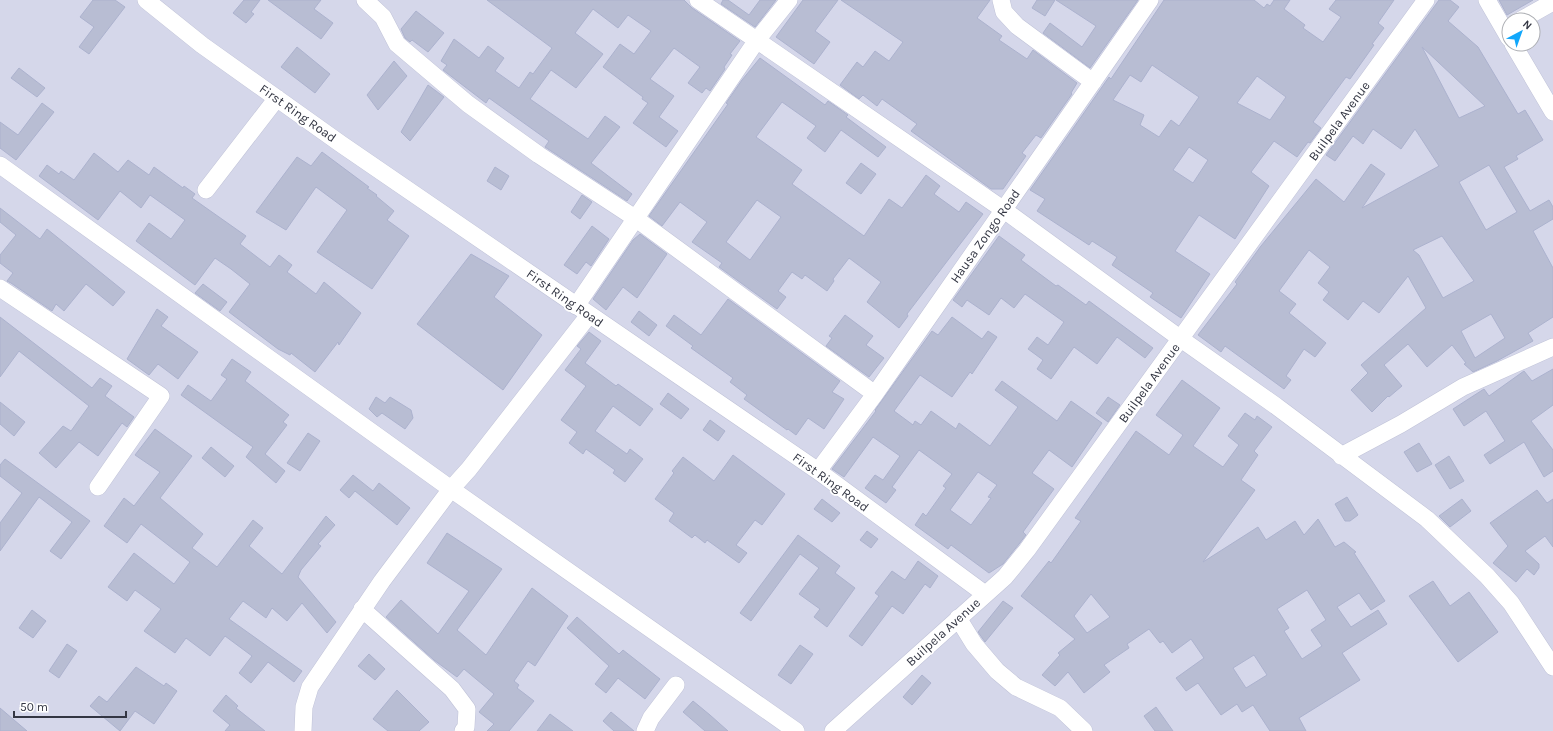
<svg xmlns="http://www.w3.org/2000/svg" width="1553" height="731" font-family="Karla,sans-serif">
  <rect width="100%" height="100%" fill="#e3e4f2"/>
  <!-- residential -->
  <path fill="#d5d7ea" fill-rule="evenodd" d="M0,0H1553V731H0ZM1509,20H1533V44H1509Z"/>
  <!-- building -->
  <path fill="#b8bdd3" stroke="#acb2ce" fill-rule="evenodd" d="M93,0H115L125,7L89,54L79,47L94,27L80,17Z
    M244,0H260L251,12L254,14L246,23L233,13Z
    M268,0H321L314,9L333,23L321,39Z
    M487,0H684L692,8L740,41L730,54L732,55L724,67L725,69L710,91L706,88L702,93L688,83L700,67L674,48L650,79L674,96L659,117L678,131L666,147L633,123L648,103L642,99L643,97L603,67L620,44L634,54L651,31L628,15L618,28L593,9L575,33L603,54L576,88L551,70L530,99L588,139L605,116L620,127L591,163L632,194L627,201L545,147L549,141L489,98L486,103L443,70L447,65L441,61L454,39L479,58L488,46L504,58L495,71L519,88L530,72L533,74L552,48Z
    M723,0H728L749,15L760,0H776L755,27L721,4Z
    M803,0H838L815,31L830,42L814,64L776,37Z
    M841,0H990L977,18L1002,36L999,40L1027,59L1033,50L1077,83L1071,93L1072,94L1041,138L1036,135L1022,153L1026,156L1003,189H991L911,131L917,124L882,99L877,106L863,95L859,99L840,85L857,62L863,67L875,51L889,61L903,42Z
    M1037,0H1055L1045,16L1032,8Z
    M1056,0H1138L1090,68L1043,33L1050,23L1082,47L1096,26Z
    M1164,0H1254L1264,8L1267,4L1270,6L1274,0H1290L1284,9L1305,25L1303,28L1323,42L1341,17L1329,9L1336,0H1394L1378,23L1384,28L1372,44L1374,45L1350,79L1346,77L1313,122L1321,128L1310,143L1308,142L1297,157L1274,141L1251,172L1269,186L1235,239L1199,215L1175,251L1210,274L1181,318L1150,297L1153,293L1112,265L1117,257L1092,241L1089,245L1037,211L1045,199L1030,190L1109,77L1111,79ZM1152,65L1199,97L1179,126L1171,120L1159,137L1140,125L1144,115L1113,100L1130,75L1141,82ZM1257,76L1286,97L1270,120L1237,103ZM1189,147L1208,160L1193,183L1173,170Z
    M1439,0H1450L1459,7L1448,21L1478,47L1518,114L1525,110L1543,140L1516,156L1518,159L1504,167L1530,211L1549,200L1553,207V219L1533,231L1553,268V317L1528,333L1533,341L1497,361L1473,372L1464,364L1466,363L1452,345L1427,367L1408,344L1384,365L1402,386L1389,397L1388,396L1372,412L1351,390L1368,373L1361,365L1426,308L1408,276L1379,313L1363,301L1348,320L1323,300L1329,292L1318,283L1330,267L1309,250L1279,291L1296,304L1289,313L1326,343L1315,357L1304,349L1286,376L1291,380L1284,389L1225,346L1221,352L1198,335L1237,284L1235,282L1261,246L1316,179L1344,202L1371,164L1385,174L1362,208L1439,166L1415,129L1401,149L1373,129L1363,144L1353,136L1335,161L1326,155ZM1422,47L1485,106L1459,118ZM1489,165L1517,212L1486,230L1459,182ZM1442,236L1474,281L1443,298L1419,255L1413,250ZM1491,314L1505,338L1475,358L1461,331Z
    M1499,0H1533L1507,15Z
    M416,11L444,33L428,52L412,40L410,42L405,38L401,29Z
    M297,47L330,74L315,93L281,67Z
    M760,58L825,105L828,101L848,115L846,117L886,147L878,157L841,130L825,152L807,138L816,126L782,102L756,137L802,170L792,184L864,236L889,199L902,208L926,175L940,186L934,194L959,212L966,202L983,214L907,314L908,316L899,328L867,302L881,282L849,258L833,279L834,281L827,291L805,275L802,279L792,272L778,291L786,297L777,309L719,267L722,263L692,242L707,222L680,202L662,226L649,216L728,104L726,103L742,80ZM757,200L781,217L750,260L726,242Z
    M394,61L407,76L378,110L367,95Z
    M19,68L45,88L37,97L11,78Z
    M428,85L444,97L410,141L401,132Z
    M42,103L54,112L16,160L0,148V122L18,135Z
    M322,152L369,187L367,188L377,195L376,196L394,211L387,220L409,236L372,289L317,252L347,210L316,187L286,230L256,212L297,157L311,166Z
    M94,153L118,172L128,160L149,175L154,167L183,188L184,186L195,194L192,198L246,236L240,244L270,267L279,255L292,265L287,272L316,294L324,282L361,313L339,345L338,342L315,372L291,353L290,355L278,349L229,312L250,284L231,269L215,258L195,285L136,241L149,223L171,239L185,220L150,195L141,208L120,191L98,220L39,176L47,165L59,174L61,171L74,180Z
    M861,163L876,174L861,194L846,183Z
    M495,167L509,176L501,190L487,181Z
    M582,195L592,202L580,219L571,212Z
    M0,208L40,239L47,229L125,292L113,306L86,284L64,311L56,304L52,311L11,283L7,281L13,273L0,263V255L16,235L0,222Z
    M592,226L609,239L591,266L586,262L577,274L564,265Z
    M640,234L667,254L637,298L623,287L606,310L593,299L633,240Z
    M999,236L1025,255L1021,260L1056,286L1058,285L1086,305L1089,301L1153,348L1145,358L1117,337L1097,364L1074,347L1051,379L1037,369L1043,360L1028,349L1037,337L1048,345L1064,322L1025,294L1014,308L1001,298L989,315L967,300L962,307L953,300Z
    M471,254L509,276L494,297L542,335L503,390L417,324Z
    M203,284L227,302L220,311L195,293Z
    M728,299L840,381L832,392L844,399L824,429L808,418L796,435L788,429L787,430L744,399L747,395L730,382L733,378L691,348L693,346L666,326L674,315L701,335Z
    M157,309L168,317L161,326L198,352L178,379L158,364L149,375L127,359Z
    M639,311L657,325L649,336L631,322Z
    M845,315L873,336L866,345L884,358L869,377L826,346L832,338L829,336Z
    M0,317L92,388L100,378L112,386L105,396L134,417L127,427L122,423L98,456L79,442L56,468L39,453L63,426L71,431L89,406L19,351L0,377Z
    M952,317L982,339L988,331L997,337L972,374L970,372L952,397L920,375L894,411L913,425L915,421L921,425L931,411L956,429L959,423L990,446L1018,407L995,390L1002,381L1057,421L1071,401L1102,423L1072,467L1049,450L1032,473L1054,489L1023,532L1026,535L1019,544L1003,564L989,573L951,545L948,549L915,525L923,513L926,516L946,488L943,486L952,474L919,450L892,487L896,490L886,503L865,488L875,475L883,480L900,456L873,437L844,477L832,469L876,411L875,410L932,331L938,335ZM978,472L997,485L988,497L991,498L971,525L950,510Z
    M589,332L601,341L585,363L616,386L618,384L653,409L640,426L613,406L595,431L627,454L630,449L643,459L625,482L613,473L615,470L586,449L583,454L569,443L577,432L561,420L586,386L565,370L581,349L577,346Z
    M232,359L251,372L245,381L289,415L283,422L287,425L265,454L285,471L276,483L246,457L253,447L181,395L188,385L211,401L227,379L221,375Z
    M1553,369V405L1531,421L1553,450V471L1544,477L1524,442L1490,464L1484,455L1505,441L1486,411L1464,426L1453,409L1484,389L1489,396L1524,371L1532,381Z
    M1182,380L1220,408L1193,446L1223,467L1239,445L1228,436L1245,413L1255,420L1257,416L1272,427L1254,451L1258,455L1241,480L1255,490L1203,562L1258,527L1266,540L1295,521L1304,535L1318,519L1335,547L1344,542L1356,552L1354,553L1385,601L1371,610L1359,593L1337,607L1351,627L1378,610L1387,624L1342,653L1360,680L1299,718L1306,731H1270L1253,705L1242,712L1237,704L1221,715L1198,683L1186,691L1176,678L1204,658L1191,639L1172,653L1163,641L1160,643L1149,629L1127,644L1129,648L1104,665L1110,672L1084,693L1068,672L1055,686L1042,675L1060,655L1058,653L1075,639L1021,596L1049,561L1051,563L1081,521L1075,518L1136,431L1169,455L1183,435L1156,415ZM1307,590L1326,620L1311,630L1322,646L1302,659L1284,631L1289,628L1277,609ZM1091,594L1110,617L1087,633L1074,616ZM1254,655L1267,675L1246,688L1233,668Z
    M668,393L689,409L681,419L660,404Z
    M376,397L385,403L390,397L411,410L413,418L405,429L382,413L377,417L369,409Z
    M1108,397L1120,405L1108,422L1096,413Z
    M0,402L25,422L14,436L0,424Z
    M710,420L725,431L718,441L703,430Z
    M155,429L192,456L160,498L203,534L192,548L217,567L253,520L263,528L249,546L282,574L326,516L335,525L318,544L321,546L301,570L298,577L336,622L327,633L302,603L287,621L272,608L266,618L243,601L229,619L302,671L294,682L268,662L251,683L239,673L252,656L225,636L210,656L186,638L175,653L144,631L161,609L135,590L127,601L108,587L134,553L174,584L190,562L141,524L127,543L104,526L124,498L134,506L160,472L135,455Z
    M308,433L320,441L300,471L287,463Z
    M1419,443L1432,464L1417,472L1404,452Z
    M211,447L234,466L225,477L202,458Z
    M733,455L785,494L762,525L755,520L736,545L747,553L739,563L707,540L705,543L695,535L692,538L669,521L674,513L655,499L674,473L672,471L683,457L714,481Z
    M1449,456L1464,481L1450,489L1435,465Z
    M5,459L90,521L61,559L50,551L72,522L39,497L0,551V523L22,493L0,476V465Z
    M353,475L373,491L379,483L410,508L397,525L355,491L349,498L340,490Z
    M1537,490L1547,503L1553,499V547L1545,536L1525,551L1539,564V568L1534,575L1527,569L1516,582L1493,563L1508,546L1490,523Z
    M1347,497L1358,515L1350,521H1345L1335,504Z
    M822,499L840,513L832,522L814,509Z
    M1462,499L1471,511L1450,527L1439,516Z
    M867,531L878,539L871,548L860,540Z
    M447,533L502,569L457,630L486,655L532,588L568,616L535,666L528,661L514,681L519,685L517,688L534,701L509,731H487L494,724L479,712L494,694L464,669L457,677L434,660L386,617L401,600L438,634L469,591L427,563Z
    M798,535L840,566L835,573L855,588L827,627L814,617L820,609L799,594L819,568L800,554L751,621L740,613Z
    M918,561L938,576L930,588L925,584L903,614L892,606L862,646L849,636L879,596L875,593L892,571L905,580Z
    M1433,581L1450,606L1469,592L1498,632L1458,662L1409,596Z
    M1003,601L1013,608L985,642L978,632Z
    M32,610L46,621L33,638L19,628Z
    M577,617L619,654L623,650L660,679L645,699L618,678L606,693L595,684L609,666L567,628Z
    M67,644L77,651L59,678L49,671Z
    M800,645L813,654L791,684L778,675Z
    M369,654L385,669L375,680L358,666Z
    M136,667L164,686L166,683L177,691L154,724L135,711L120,731L90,706L99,696L107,702Z
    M922,675L931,683L912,705L903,697Z
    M397,690L429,722L419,731H388L373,719Z
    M226,695L238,706L236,708L265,731H225L230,725L213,711Z
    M693,701L710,715L728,731H705L683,712Z
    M1156,707L1173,731H1155L1144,716Z
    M0,708L27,731H0Z
    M611,712L634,731H614L603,721Z
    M550,714L573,731H537Z"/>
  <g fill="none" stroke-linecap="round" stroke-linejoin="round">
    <!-- minor casing -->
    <g stroke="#c0c3d8" stroke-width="18">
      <path id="minor" d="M146,0L202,45L341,144L818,471L985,594
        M365,0L383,17L397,44L468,104L539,155L635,218L875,394
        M698,0L1004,210L1181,339L1276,406L1427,519L1487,576L1511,603L1553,667
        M1001,0L1004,12L1017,26L1093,82
        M1487,0L1509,38
        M1521,20L1553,2
        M1513,44L1553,112
        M0,165L451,489L796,731
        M206,190L277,98
        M0,288L161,396L98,487
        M576,306L757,40L789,0
        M1341,456L1401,424L1463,387L1553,347
        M818,471L875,394L1150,0
        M362,609L452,689L467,709L466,727L463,731
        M958,618L974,644L997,671L1016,687L1060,708L1084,731
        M303,731L304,707L310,687L382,581L451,489L469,469L589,315
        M645,731L651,718L676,685
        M833,731L1005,577L1027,550L1426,0"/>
    </g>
    <!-- minor -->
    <use href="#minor" stroke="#fff" stroke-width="17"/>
  </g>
  <g text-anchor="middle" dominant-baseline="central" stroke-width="3.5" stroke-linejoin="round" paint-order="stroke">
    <!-- street labels -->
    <g font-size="13" fill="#333643" stroke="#fff">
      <text transform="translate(298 113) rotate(35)">First Ring Road</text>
      <text transform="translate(1339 121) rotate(-54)">Builpela Avenue</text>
      <text transform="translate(985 236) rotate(-55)">Hausa Zongo Road</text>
      <text transform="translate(565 298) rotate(35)">First Ring Road</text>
      <text transform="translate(1149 383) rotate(-54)">Builpela Avenue</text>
      <text transform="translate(831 482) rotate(36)">First Ring Road</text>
      <text transform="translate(943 632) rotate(-42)">Builpela Avenue</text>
    </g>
  </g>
  <!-- north arrow -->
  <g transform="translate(1521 32) rotate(41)"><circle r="19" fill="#ffffff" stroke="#adafb4"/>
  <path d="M0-3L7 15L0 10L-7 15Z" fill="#11a7fb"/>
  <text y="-6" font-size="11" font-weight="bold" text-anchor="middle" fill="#333643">N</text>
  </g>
  <!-- scale -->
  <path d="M14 711v6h112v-6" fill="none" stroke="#333643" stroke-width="2"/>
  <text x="20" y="711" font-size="12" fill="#333643" stroke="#ffffff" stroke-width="3" paint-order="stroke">50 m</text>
</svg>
